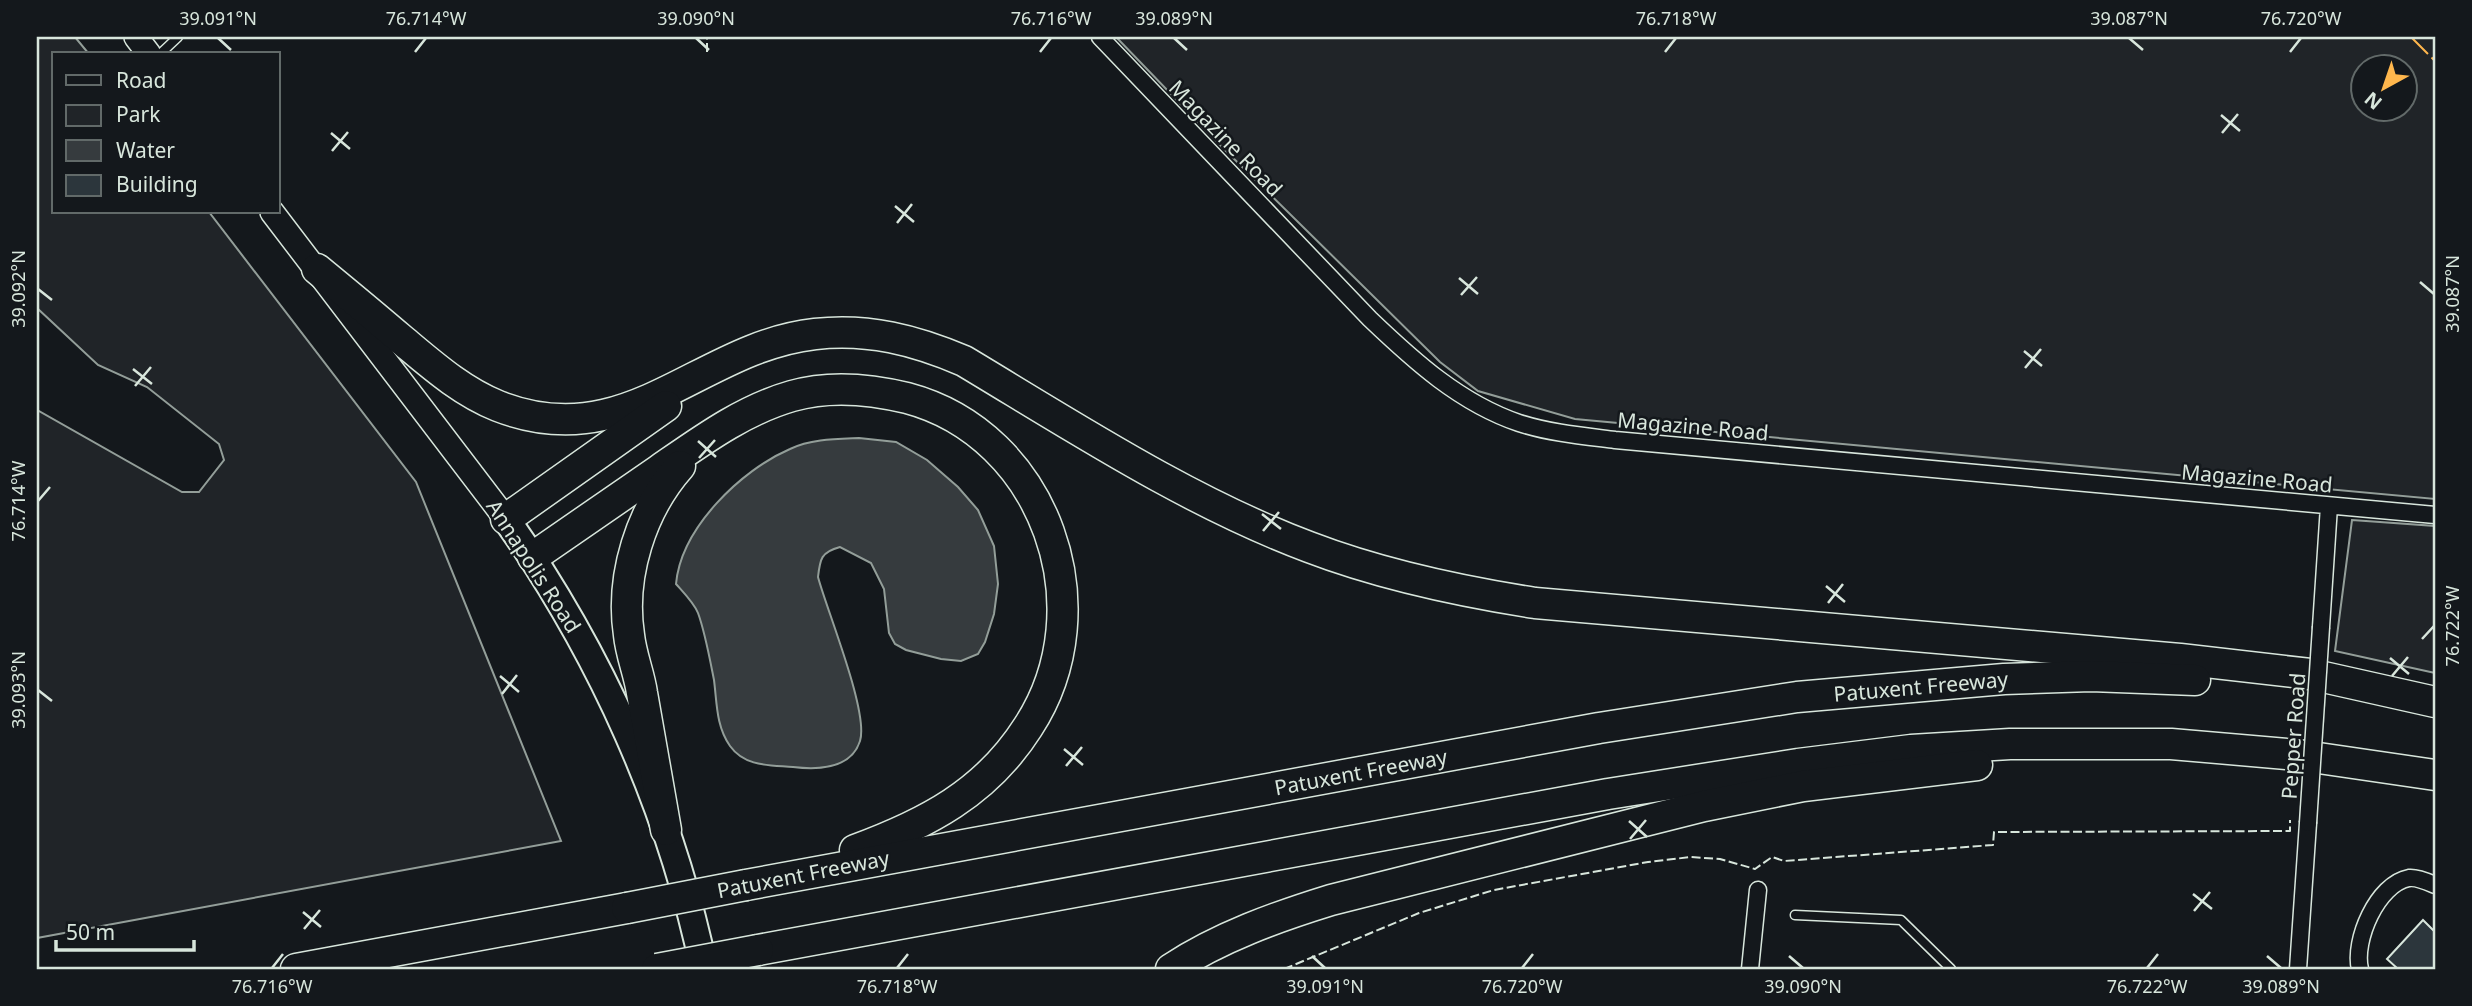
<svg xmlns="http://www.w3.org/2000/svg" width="2472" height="1006" font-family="'Noto Sans',sans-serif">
  <rect width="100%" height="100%" fill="#14181c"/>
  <!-- green -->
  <path fill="#202428" stroke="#939e99" stroke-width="2" fill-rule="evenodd" d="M37,37H75L89,54H54V212H209L416,482L561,841L37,938V410L182,492H199L224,460L219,444L147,387L98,365L37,308Z
    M1116,37H2435V499L1575,419L1478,391L1440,362L1223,148ZM2364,66H2406V108H2364Z
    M2352,520L2435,526V673L2335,651Z"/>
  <!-- water -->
  <path fill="#363b3e" stroke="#939e99" stroke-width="2" d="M859,438L896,442L927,460L958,487L978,510L994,546L998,584L994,614L985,642L978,654L961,661L941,659L906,650L895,644L889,633L884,589L871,563L840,547C821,552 820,559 818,577C827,611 869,712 860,741C851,769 818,770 793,767C770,765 745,767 730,746C716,726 717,703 714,680C710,660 705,632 698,613C694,603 683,592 676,584C681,528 741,470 790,449C811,439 836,439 859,438Z"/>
  <!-- building -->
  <path fill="#2c363c" stroke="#d8e6dc" stroke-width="2" d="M2423,920L2435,932V969H2398L2387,959Z"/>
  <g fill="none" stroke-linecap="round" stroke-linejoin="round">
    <!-- lane casing -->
    <g stroke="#d8e6dc" stroke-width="11">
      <path id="lane" d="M160,54L178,37
        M1795,915L1901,920L1951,969"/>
    </g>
    <!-- street casing -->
    <g stroke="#d8e6dc" stroke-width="19">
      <path id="street" d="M1100,37L1370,319C1414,361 1460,403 1519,423C1550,433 1583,436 1615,440L2435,515
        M2321,627L2329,506
        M1750,969L1758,890
        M2298,969L2308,823
        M2360,969C2353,941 2377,884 2409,878C2417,877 2428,882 2435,885"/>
    </g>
    <!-- secondary casing -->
    <g stroke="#d8e6dc" stroke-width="26">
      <path id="secondary" d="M136,37L149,54
        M272,212L506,519"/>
    </g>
    <!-- primary casing -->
    <g stroke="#d8e6dc" stroke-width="30">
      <path id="primary" d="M506,519C601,654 670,807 704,969"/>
    </g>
    <!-- highway casing -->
    <g stroke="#d8e6dc" stroke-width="33">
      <g id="highway">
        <path d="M317,269C345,292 374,316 402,340C432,365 461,391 498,406C628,457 698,347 815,334C868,328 915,340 964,361C1074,427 1189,502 1309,547C1382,575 1458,591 1535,603L2180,659L2310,674L2435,702"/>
        <path d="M506,519L666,406"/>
        <path d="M533,557C575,528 617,499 659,470C701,441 743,410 792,396C830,385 870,389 907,398C1046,435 1106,608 1028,727C986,793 926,824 855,850"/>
        <path d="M666,830C658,784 650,739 642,693C639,673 631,655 629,635C620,576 641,510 680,466"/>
        <path id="s1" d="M746,885L1599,728L1797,697L2004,679L2091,676L2195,680"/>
        <path d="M758,950L1608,794L1798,764L1911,750L2010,744H2171L2298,755L2435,775"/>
        <path d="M296,969L627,908"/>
        <path d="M1171,969C1220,937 1276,917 1331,900L1704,806L1803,786L1977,765"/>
      </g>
    </g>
    <!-- lane -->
    <use href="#lane" stroke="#14181c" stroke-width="8"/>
    <!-- street -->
    <use href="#street" stroke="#14181c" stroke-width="16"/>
    <!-- secondary -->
    <use href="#secondary" stroke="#14181c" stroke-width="23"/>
    <!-- primary -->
    <use href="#primary" stroke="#14181c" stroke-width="26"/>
    <!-- highway -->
    <use href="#highway" stroke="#14181c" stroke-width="30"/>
    <!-- street-bridge casing -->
    <g stroke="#d8e6dc" stroke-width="19" stroke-linecap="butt">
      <path id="street-bridge" d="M2308,823L2321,627"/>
    </g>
    <!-- highway-bridge casing -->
    <g stroke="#d8e6dc" stroke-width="33" stroke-linecap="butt">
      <path id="highway-bridge" d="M627,908L746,885
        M657,969L758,950"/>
    </g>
    <!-- street-bridge -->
    <use href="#street-bridge" stroke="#14181c" stroke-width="16"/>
    <!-- highway-bridge -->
    <use href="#highway-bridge" stroke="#14181c" stroke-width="30"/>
    <!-- fence -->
    <path stroke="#d8e6dc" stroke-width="2" stroke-dasharray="9 3.5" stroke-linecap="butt" d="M707,52V37
      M1284,969L1419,913L1494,890L1648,862L1691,857L1720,859L1755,869L1772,857L1784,861L1993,845L1994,832L2290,831V820"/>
    <!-- power -->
    <path stroke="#ffb74d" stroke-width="2" stroke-dasharray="24 5 3.5 5" stroke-linecap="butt" d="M2411,37L2435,61"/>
  </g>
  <!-- ticks -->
  <path fill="none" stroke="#d8e6dc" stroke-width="2.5" d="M218,38L231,50M696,38L709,50M1174,38L1187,50M2129,38L2143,50M415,52L426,38M1040,52L1051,38M1665,52L1676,38M2290,52L2301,38M2221,115L2240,131M331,133L350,149M2222,133L2238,114M332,151L348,132M895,206L914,222M897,223L912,204M1459,278L1478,294M2420,282L2434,294M38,289L52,300M1461,295L1477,277M2024,351L2042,366M2025,368L2041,349M133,369L152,384M135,386L151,367M698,441L716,457M699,458L715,440M38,501L50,487M1262,514L1281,529M1263,531L1279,512M1826,586L1845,602M1828,603L1843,584M2422,639L2434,626M2390,658L2409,674M500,676L519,692M2392,676L2408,657M38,690L52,701M502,694L517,675M1064,749L1083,765M1066,766L1082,747M1629,821L1647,837M1630,839L1646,820M2193,894L2212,909M2194,911L2210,892M303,912L321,927M304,929L320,910M1312,956L1325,968M1789,956L1803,968M2267,956L2281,968M272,968L283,954M897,968L908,954M1522,968L1533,954M2147,968L2158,954"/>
  <g text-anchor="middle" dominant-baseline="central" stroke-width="5" stroke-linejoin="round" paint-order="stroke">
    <!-- street labels -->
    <g font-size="21" fill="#d8e6dc" stroke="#14181c">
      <text transform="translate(1226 138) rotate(46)">Magazine Road</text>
      <text transform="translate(1693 426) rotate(5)">Magazine Road</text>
      <text transform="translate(2257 478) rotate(5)">Magazine Road</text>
      <text transform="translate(534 566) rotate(57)">Annapolis Road</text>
      <text stroke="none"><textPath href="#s1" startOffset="1192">Patuxent Freeway</textPath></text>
      <text transform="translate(2293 736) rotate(-86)">Pepper Road</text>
      <text stroke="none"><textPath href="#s1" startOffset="625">Patuxent Freeway</textPath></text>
      <text transform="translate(803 874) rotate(-11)">Patuxent Freeway</text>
    </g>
  </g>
  <!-- border -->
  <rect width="2472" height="1006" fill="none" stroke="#14181c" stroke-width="77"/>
  <!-- legend -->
  <rect x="52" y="52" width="228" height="161" fill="#14181c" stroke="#626a69" stroke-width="2"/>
  <rect x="66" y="75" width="35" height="10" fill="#14181c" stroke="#626a69" stroke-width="2"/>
  <text x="116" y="88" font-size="21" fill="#d8e6dc">Road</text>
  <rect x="66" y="105" width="35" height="21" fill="#202428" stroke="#626a69" stroke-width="2"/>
  <text x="116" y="122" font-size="21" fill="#d8e6dc">Park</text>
  <rect x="66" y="140" width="35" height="21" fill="#363b3e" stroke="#626a69" stroke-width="2"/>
  <text x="116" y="158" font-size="21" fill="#d8e6dc">Water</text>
  <rect x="66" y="175" width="35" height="21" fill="#2c363c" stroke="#626a69" stroke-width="2"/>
  <text x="116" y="192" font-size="21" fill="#d8e6dc">Building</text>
  <!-- north arrow -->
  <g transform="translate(2384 88) rotate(220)"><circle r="33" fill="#14181c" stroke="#626a69" stroke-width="2"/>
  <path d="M0-5L12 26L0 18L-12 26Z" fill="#ffb74d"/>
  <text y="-10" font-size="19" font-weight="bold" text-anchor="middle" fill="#d8e6dc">N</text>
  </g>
  <!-- scale -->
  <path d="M56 940v10h138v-10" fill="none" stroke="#d8e6dc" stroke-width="3.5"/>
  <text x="66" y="940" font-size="21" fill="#d8e6dc" stroke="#14181c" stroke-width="5" paint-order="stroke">50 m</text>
  <rect x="38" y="38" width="2396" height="930" fill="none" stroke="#d8e6dc" stroke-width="2.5"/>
  <g font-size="18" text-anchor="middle" fill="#d8e6dc">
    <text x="218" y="25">39.091°N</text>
    <text x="426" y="25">76.714°W</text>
    <text x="696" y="25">39.090°N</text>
    <text x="1051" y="25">76.716°W</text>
    <text x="1174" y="25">39.089°N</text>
    <text x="1676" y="25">76.718°W</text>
    <text x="2129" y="25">39.087°N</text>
    <text x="2301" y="25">76.720°W</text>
    <text transform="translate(19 289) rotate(-90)" y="6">39.092°N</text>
    <text transform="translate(2453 294) rotate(-90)" y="6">39.087°N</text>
    <text transform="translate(19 501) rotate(-90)" y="6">76.714°W</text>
    <text transform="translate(2453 626) rotate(-90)" y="6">76.722°W</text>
    <text transform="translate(19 690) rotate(-90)" y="6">39.093°N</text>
    <text x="272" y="993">76.716°W</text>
    <text x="897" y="993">76.718°W</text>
    <text x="1325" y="993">39.091°N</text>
    <text x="1522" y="993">76.720°W</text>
    <text x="1803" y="993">39.090°N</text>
    <text x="2147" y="993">76.722°W</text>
    <text x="2281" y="993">39.089°N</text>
  </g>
</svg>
